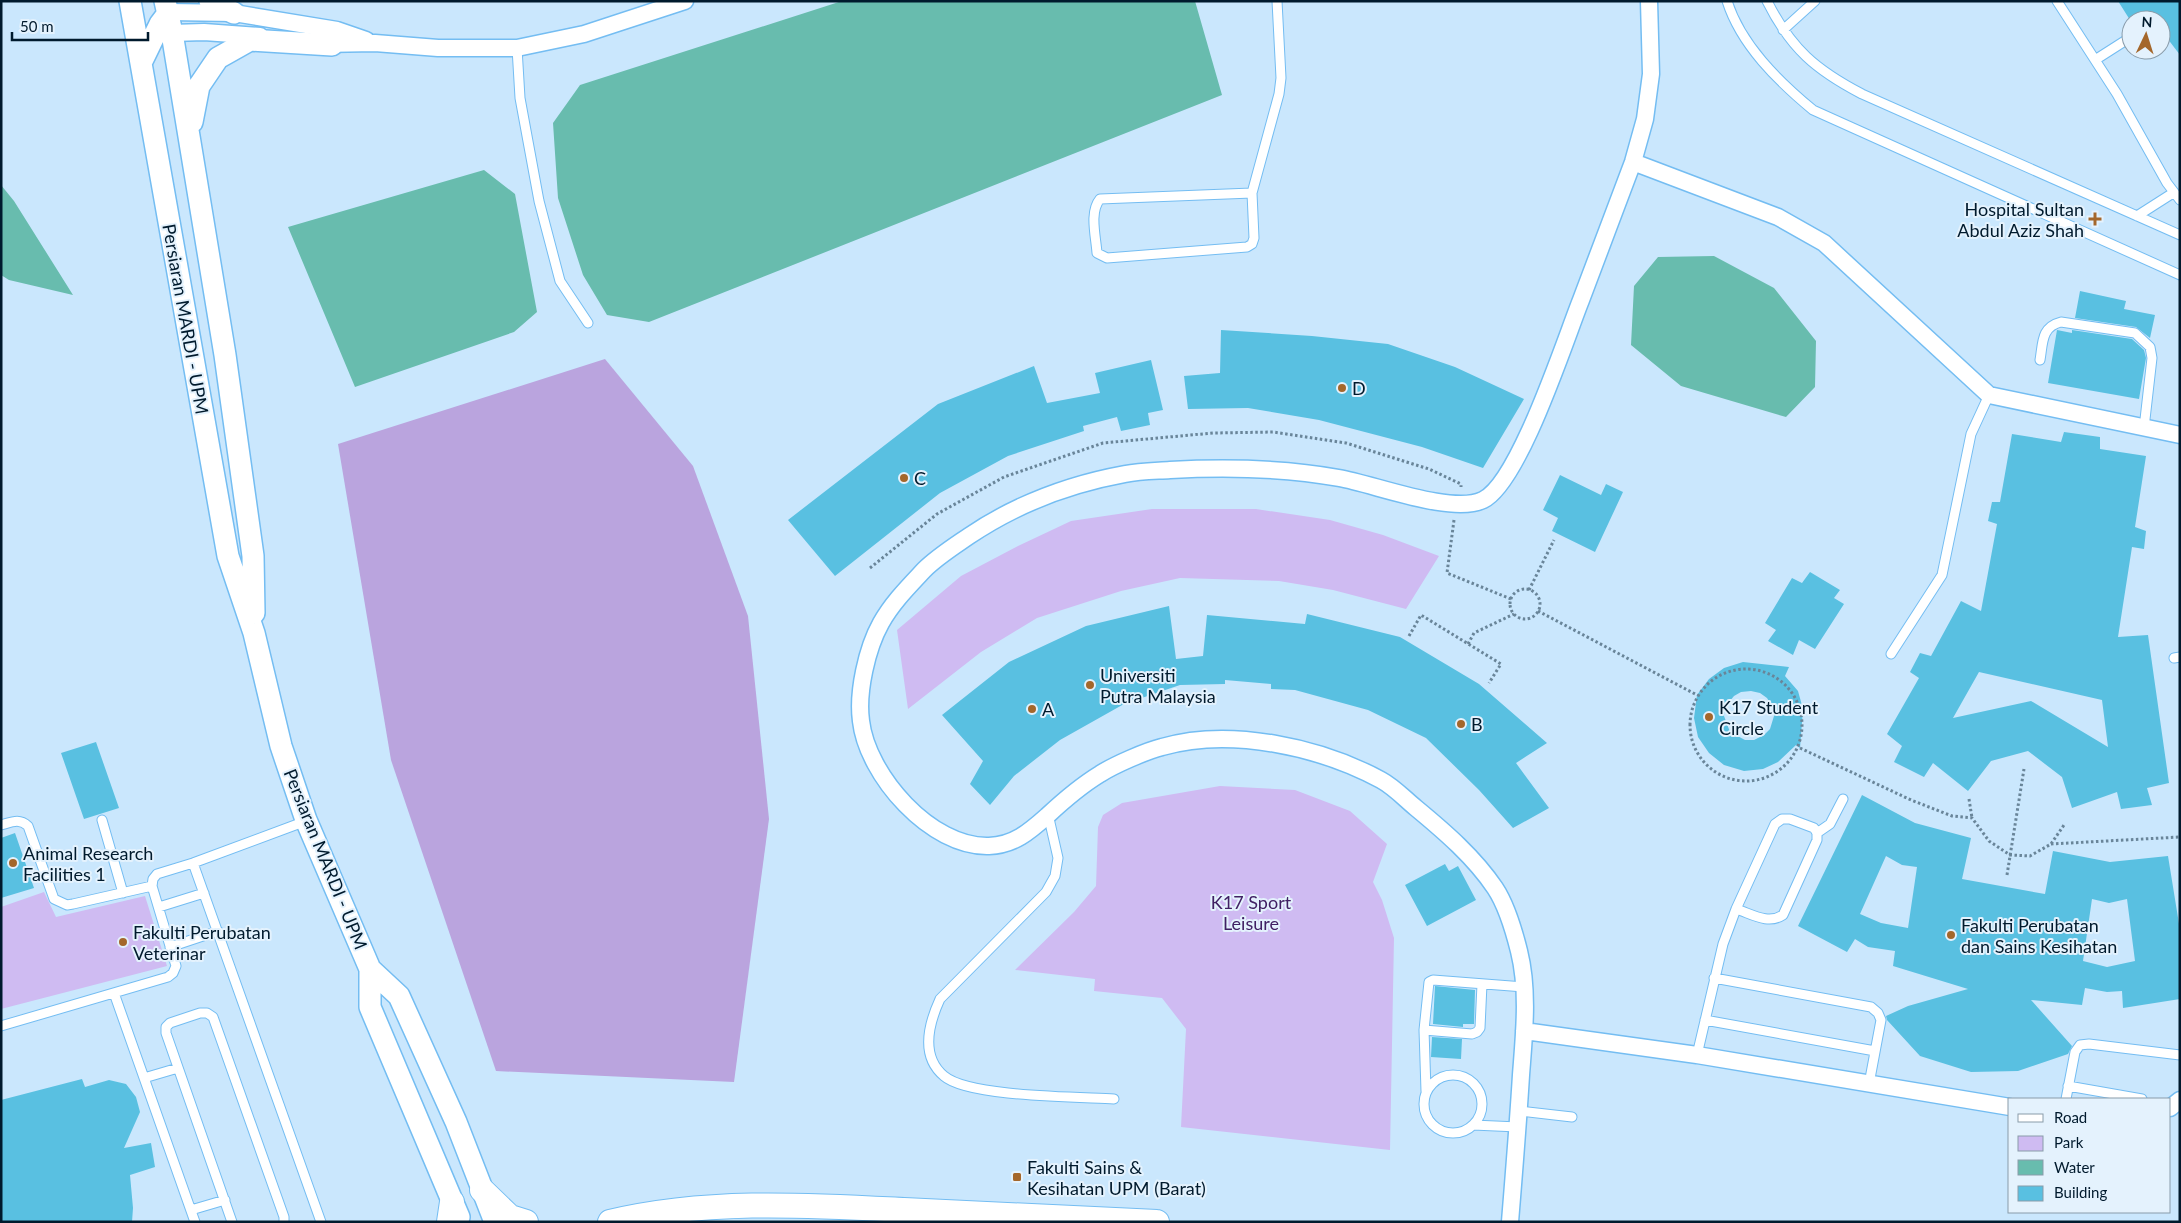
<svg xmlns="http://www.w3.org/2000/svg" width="2181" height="1223" font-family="Lato,sans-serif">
  <rect width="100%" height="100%" fill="#cae7fd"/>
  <!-- green -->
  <path fill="#cfbbf2" d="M1152,509H1256L1330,520L1383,535L1439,556L1406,609L1333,590L1279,581L1180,578L1121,591L1037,618L981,652L908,709L897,630L961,576L1018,546L1071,521Z
    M1220,786L1295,790L1350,811L1387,844L1373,882L1382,900L1394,938L1390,1150L1181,1127L1186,1029L1162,998L1094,991L1095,979L1015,970L1074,912L1096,886L1098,827L1103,815L1122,803Z
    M44,892L56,917L145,896L167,966L1,1009V907Z"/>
  <!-- forest -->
  <path fill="#baa4de" d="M605,359L693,466L748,616L769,819L734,1082L496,1071L391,760L338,444Z"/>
  <!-- water -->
  <path fill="#68bcae" d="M842,1H1195L1222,95L649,322L607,315L583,275L558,198L553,123L580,85Z
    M484,170L515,194L537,312L514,332L355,387L288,227Z
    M1,185L14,201L73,295L9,280L1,275Z
    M1714,256L1774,288L1816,341L1815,387L1786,417L1681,386L1631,345L1634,286L1658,257Z"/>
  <!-- building -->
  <path fill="#59c0e1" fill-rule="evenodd" d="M2118,1H2180V55L2161,30V20H2130Z
    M2080,291L2126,301L2124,309L2155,315L2150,338L2136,327L2075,318Z
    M1221,330L1312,336L1388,344L1455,367L1524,399L1483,468L1422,447L1319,420L1248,408L1188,409L1184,376L1220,373Z
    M2057,330L2072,333V330L2132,339L2144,350L2146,358L2139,399L2048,383Z
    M1151,360L1163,410L1148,413L1150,425L1121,431L1117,417L1083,426L1084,431L1008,456L940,493L835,576L788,520L938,404L1034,366L1047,403L1100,393L1095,373Z
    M2064,432L2100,437V449L2146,456L2135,527L2146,531L2144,549L2132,547L2118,637L2148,635L2169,783L2147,788L2152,805L2121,809L2117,792L2072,808L2062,777L2028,751L1991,761L1968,791L1933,763L1924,777L1894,762L1902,746L1887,734L1919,678L1910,672L1920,653L1931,656L1961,601L1981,611L1997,524L1988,521L1992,502H2000L2012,434L2061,442ZM1979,672L2102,700L2108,747L2031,701L1953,718Z
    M1560,475L1601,495L1606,484L1623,492L1595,552L1552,531L1558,518L1543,510Z
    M1810,572L1840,590L1834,598L1844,604L1815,649L1799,640L1793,655L1768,641L1776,630L1765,623L1792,578L1802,583Z
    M1169,606L1176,659L1203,656L1207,615L1305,624L1307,614L1400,637L1479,684L1547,743L1516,763L1549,808L1513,828L1479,790L1426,738L1368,710L1295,690L1271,689V684L1225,680V684L1180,685L1124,704L1060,740L1014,776L990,805L970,784L983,761L942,715L1009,662L1086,626Z
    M1743,662L1789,667L1785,676L1798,691L1803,709L1800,748L1796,745L1778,762L1763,769L1744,771L1724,765L1709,753L1698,737L1694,718L1697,695L1709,679L1724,668ZM1751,691L1760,693L1767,698L1773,708L1774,716L1770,729L1764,735L1754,740H1745L1730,732L1724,716L1725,707L1734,696L1741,692Z
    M96,742L119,808L84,819L61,753Z
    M1862,795L1915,823L1971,838L1962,879L2045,894L2053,851L2110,862L2168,856L2180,930V999L2123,1008L2122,991L2107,992L2085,988L2082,1005L2031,1000L2072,1046L2068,1054L2018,1071L1971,1072L1920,1056L1887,1020L1886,1016L1908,1006L1968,989L1893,966L1895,951L1868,947L1855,939L1847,952L1798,926ZM1886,856L1902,865L1917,867L1908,928L1881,923L1860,914ZM2092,899L2109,903L2127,899L2135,961L2107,967L2083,961Z
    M15,833L34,888L1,898V838Z
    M1445,864L1449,871L1458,866L1476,900L1427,926L1405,885Z
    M1435,986L1475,990L1474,1024H1463V1027L1433,1024Z
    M1432,1037L1462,1039L1461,1059L1431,1057Z
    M82,1079L85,1087L109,1080L126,1084L136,1097L140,1112L124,1148L151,1143L155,1167L130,1175L133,1208L132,1222H1V1100Z"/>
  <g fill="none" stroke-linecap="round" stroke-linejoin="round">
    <!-- service casing -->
    <g stroke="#74bdf2" stroke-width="11">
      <path id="service" d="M1727,1C1741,45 1778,81 1813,110L2180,275
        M1767,1C1791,49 1816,70 1862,94L2180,235
        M2057,1L2117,94L2167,183L2180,200
        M1783,30L1815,1
        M517,48L520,98L539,201L560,281L588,323
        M2095,60L2131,37
        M1252,193L1254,238L1252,244L1247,247L1107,258L1097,253C1096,237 1089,212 1100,199Z
        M1252,193L1279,94L1281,78L1277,1
        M2137,216L2173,193
        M2040,360C2043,343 2041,327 2061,322L2135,333L2150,347L2152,358L2144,428
        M1891,654L1942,575L1971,434L1989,395
        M2174,658L2180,657
        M1048,814L1058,858L1055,876L1046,892L940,999C929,1023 920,1056 944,1076C968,1097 1079,1097 1114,1099
        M102,820L123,893
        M1,825C12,822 19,818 28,826L54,899L67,905L73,904L152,886
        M1817,833L1830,824L1843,799
        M193,863L321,1222
        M159,907L204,893
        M170,947L218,931
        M1714,978L1871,1007L1878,1013L1881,1020L1869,1084
        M114,993L195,1222
        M1705,1020L1875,1051
        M1,1026L168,977L173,973L176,966L152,886L153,879L157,874L193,863L306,821
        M1424,1030L1472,1034L1477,1032L1480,1028L1482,984
        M1697,1055L1723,944L1736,909L1775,824L1782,819H1790L1814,828L1817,833V840L1783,915C1768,925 1752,914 1736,909
        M1424 1104a29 29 0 1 1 58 0a29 29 0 1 1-58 0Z
        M144,1078L178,1068
        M2068,1086L2142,1099
        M1426,1091L1424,1030L1429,982L1433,980L1524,987
        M2066,1099L2075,1052L2080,1045L2089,1044L2180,1055
        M1519,1111L1572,1117
        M1473,1125L1518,1127
        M191,1210L225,1200
        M232,1222L166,1033V1027L170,1023L200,1013H207L213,1017L284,1217V1222"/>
    </g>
    <!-- minor casing -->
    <g stroke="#74bdf2" stroke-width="19">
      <path id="minor" d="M169,12L234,13L337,30L366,40
        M172,33L204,32L260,36
        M322,44L375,43L438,48H517L584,34L685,1
        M1633,162L1778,217L1824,243L1989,395L2180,435
        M1524,1031L1697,1055L2010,1107
        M2170,1108L2180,1100
        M1510,1222C1514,1173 1518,1124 1521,1075C1524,1035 1529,991 1519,951C1514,931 1507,906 1495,888C1474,857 1445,832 1416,808C1405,799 1394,787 1381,780C1320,747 1230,727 1162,747C1146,751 1114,765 1100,774C1082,785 1063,801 1047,816C1029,832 1014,845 989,846C931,848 867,775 861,721C857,692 867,648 881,623C892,603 909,586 924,570C937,557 953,547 969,536C1015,505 1070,484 1125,474C1140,471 1155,471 1170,470C1226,467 1284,468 1339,478C1374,484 1452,515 1483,500C1519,483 1565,340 1581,300C1598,254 1616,208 1633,162L1645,119L1651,74L1649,1"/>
    </g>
    <!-- tertiary casing -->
    <g stroke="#74bdf2" stroke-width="24">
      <path id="tertiary" d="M130,1L228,556L254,633L281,746L306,820L370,969V1007L459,1217
        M165,1L172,33L225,355L253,556L254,613
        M210,1L234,13
        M142,61L160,24L169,12
        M192,122L199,86L218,58L250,40L332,45
        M370,969L399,996L456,1122L495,1222"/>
    </g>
    <!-- secondary casing -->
    <g stroke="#74bdf2" stroke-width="26">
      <path id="secondary" d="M482,1190L510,1217L526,1222
        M449,1222L452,1202
        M610,1222C707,1199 806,1205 904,1210C989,1214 1073,1218 1157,1222"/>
    </g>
    <!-- path -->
    <path stroke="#698599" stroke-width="3" stroke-dasharray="2.5 2.5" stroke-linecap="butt" d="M1454,520L1447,573L1511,599
      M870,568L937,514L1004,477L1103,443L1213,433L1273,432L1346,443L1429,469L1461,484V487
      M1510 604a15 15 0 1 1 30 0a15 15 0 1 1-30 0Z
      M1529,590L1554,540
      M1538,611L1697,695
      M1409,636L1421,615L1501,664L1489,683
      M1468,644L1474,633L1514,614
      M1690 725a56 56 0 1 1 112 0a56 56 0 1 1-112 0Z
      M1800,748L1911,800L1952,816L1972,818L1989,841L2010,855L2030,856L2051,844L2064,825
      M1969,799L1972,818
      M2051,844L2180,837
      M2007,875L2024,769"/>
    <!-- service -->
    <use href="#service" stroke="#fff" stroke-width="9"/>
    <!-- minor -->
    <use href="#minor" stroke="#fff" stroke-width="16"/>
    <!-- tertiary -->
    <use href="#tertiary" stroke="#fff" stroke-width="21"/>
    <!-- secondary -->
    <use href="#secondary" stroke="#fff" stroke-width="24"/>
  </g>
  <!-- markers -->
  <g fill="#a4672b" stroke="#e4f2fd" stroke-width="2">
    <path d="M2092.5 211.5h5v5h5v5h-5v5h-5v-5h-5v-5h5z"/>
    <circle cx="1342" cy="388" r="5"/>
    <circle cx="904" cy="478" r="5"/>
    <circle cx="1090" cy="685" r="5"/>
    <circle cx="1032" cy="709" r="5"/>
    <circle cx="1709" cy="717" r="5"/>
    <circle cx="1461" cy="724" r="5"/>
    <circle cx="13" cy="863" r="5"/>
    <circle cx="1951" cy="935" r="5"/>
    <circle cx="123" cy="942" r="5"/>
    <rect x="1012" y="1172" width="10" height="10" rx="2.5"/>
  </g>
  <g text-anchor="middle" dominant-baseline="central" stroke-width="4" stroke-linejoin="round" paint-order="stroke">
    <!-- poi labels -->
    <g font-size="18" fill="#001a2d" stroke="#e4f2fd" text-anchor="start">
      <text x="2084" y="209" text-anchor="end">Hospital Sultan<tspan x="2084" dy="21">Abdul Aziz Shah</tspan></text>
      <text x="1352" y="388">D</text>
      <text x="914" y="478">C</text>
      <text x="1100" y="675">Universiti<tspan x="1100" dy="21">Putra Malaysia</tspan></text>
      <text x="1719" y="707">K17 Student<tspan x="1719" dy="21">Circle</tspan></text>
      <text x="1042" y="709">A</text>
      <text x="1471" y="724">B</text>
      <text x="23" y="853">Animal Research<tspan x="23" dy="21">Facilities 1</tspan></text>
      <text x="1961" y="925">Fakulti Perubatan<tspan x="1961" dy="21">dan Sains Kesihatan</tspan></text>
      <text x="133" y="932">Fakulti Perubatan<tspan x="133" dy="21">Veterinar</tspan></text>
      <text x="1027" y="1167">Fakulti Sains &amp;<tspan x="1027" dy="21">Kesihatan UPM (Barat)</tspan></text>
    </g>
    <!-- street labels -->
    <g font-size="18" fill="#001a2d" stroke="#e4f2fd">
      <text transform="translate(186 319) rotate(80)">Persiaran MARDI - UPM</text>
      <text transform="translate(326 859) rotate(68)">Persiaran MARDI - UPM</text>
    </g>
    <!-- park labels -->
    <g font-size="18" fill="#402064" stroke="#e4f2fd">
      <text x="1251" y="902">K17 Sport<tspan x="1251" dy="21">Leisure</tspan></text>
    </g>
  </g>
  <!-- border -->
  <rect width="2181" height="1223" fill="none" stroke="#001a2d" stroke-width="5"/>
  <!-- legend -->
  <rect x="2008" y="1098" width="162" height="115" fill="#e4f2fd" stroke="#899caa"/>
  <rect x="2018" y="1114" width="25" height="8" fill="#ffffff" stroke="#899caa"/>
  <text x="2054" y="1123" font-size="15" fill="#001a2d">Road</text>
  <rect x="2018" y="1136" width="25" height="15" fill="#cfbbf2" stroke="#899caa"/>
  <text x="2054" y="1148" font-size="15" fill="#001a2d">Park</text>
  <rect x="2018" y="1160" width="25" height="15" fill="#68bcae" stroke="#899caa"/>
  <text x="2054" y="1173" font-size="15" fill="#001a2d">Water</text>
  <rect x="2018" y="1186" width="25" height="15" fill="#59c0e1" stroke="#899caa"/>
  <text x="2054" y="1198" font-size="15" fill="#001a2d">Building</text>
  <!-- north arrow -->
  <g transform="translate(2146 35) rotate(4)"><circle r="24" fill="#e4f2fd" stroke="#899caa"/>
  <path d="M0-4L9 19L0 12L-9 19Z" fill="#a4672b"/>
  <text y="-8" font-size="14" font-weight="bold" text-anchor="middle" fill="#001a2d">N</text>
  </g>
  <!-- scale -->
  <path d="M12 32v8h136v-8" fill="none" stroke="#001a2d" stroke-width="2.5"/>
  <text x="20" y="32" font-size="15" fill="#001a2d" stroke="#e4f2fd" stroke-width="4" paint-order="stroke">50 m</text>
</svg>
